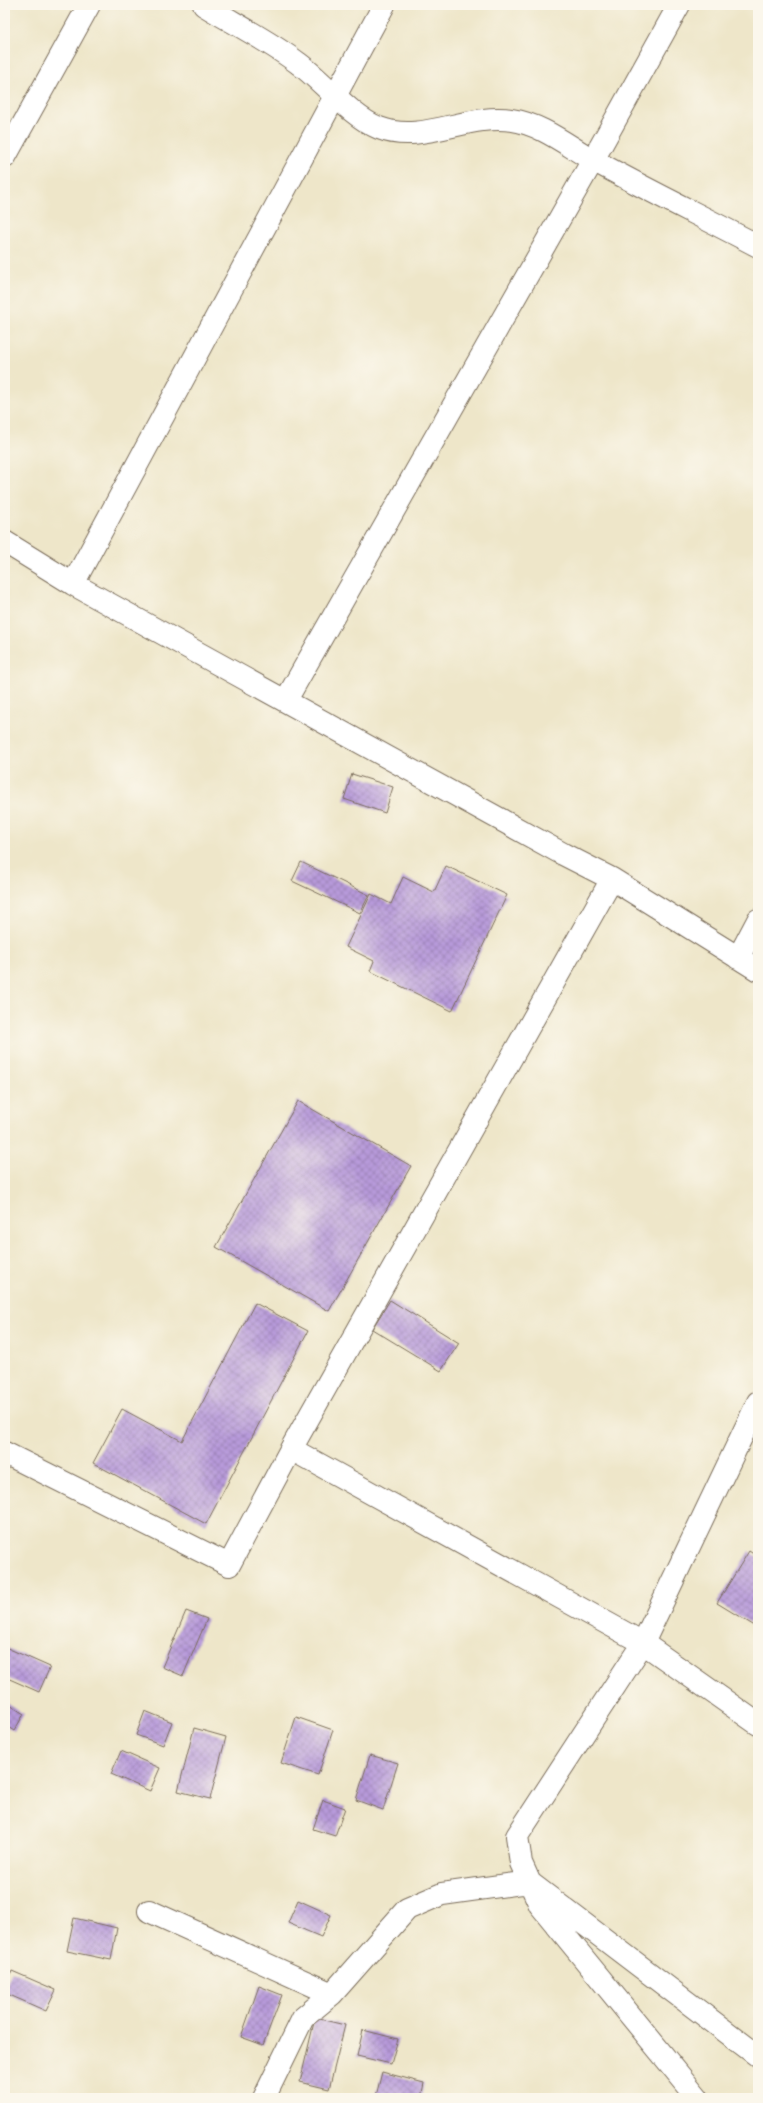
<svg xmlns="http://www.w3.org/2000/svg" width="763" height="2103" font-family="'IM FELL English',serif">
  <defs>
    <pattern id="building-cross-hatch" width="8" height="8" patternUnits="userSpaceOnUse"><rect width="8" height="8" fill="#b79ada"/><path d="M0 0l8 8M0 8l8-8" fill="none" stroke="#967eb0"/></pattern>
  </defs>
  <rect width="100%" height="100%" fill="#fbf7ec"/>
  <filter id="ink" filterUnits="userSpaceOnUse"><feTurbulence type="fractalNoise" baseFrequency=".025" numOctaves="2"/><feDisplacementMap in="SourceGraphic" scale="8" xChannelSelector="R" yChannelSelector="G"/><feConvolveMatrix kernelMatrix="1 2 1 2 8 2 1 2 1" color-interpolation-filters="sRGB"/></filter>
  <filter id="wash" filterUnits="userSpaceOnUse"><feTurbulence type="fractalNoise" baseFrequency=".012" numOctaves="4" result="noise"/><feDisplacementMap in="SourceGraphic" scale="16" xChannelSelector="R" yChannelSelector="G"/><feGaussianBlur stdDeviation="0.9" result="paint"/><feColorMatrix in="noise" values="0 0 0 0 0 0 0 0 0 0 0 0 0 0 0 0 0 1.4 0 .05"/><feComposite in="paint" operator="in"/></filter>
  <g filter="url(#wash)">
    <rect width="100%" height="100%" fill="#eee6c9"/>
    <g id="blocks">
      <!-- building -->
      <path fill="url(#building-cross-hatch)" d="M352,774L393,787L385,813L344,799Z
        M301,862L369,895L360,913L292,881Z
        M446,866L507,895L452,1011L370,971L374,961L346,947L371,894L391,904L403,877L434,892Z
        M298,1101L411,1166L329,1311L216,1247Z
        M390,1300L459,1343L441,1371L372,1329Z
        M255,1303L308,1331L206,1524L93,1463L122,1409L182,1441Z
        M749,1551L758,1557V1628L717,1603Z
        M186,1611L207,1619L183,1676L162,1667Z
        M5,1647L50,1667L39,1692L5,1677Z
        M5,1702L24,1714L14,1731L5,1725Z
        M145,1711L172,1722L163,1745L136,1735Z
        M296,1717L333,1730L318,1775L281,1763Z
        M194,1728L226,1737L210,1799L178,1791Z
        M121,1751L160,1768L150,1791L111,1774Z
        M370,1755L398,1763L383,1810L356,1800Z
        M323,1800L345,1808L335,1836L313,1829Z
        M298,1900L331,1915L321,1937L288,1923Z
        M74,1918L117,1928L111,1960L67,1951Z
        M12,1971L56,1990L46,2011L5,1993V1988Z
        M259,1986L282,1995L263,2045L241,2037Z
        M315,2018L345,2025L329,2089L300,2082Z
        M363,2030L398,2039L391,2064L357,2056Z
        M382,2072L424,2083L421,2098L376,2096Z"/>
    </g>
  </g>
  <g filter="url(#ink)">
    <use href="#blocks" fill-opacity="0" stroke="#7a6c5a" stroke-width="1"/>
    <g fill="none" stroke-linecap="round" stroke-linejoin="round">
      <!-- minor casing -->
      <g stroke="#7a6c5a" stroke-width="24">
        <path id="minor" d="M204,5C235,24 269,41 298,63C323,81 351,117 379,128C422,145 467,113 512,120C541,124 568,146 593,160C647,190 703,217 758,246
          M5,157L89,5
          M5,542L73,584L563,854L612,879L758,970
          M73,584L384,5
          M286,700L593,160L679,5
          M738,958L758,920
          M291,1449L643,1643L758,1724
          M5,1453L229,1565L291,1449L612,879
          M149,1911L332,1994
          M264,2098L303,2018L332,1994L407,1909L442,1894L529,1882L758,2056
          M698,2098L540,1905L521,1863L517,1836L643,1643L758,1402"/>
      </g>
      <!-- minor -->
      <use href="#minor" stroke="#fff" stroke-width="22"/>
    </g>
  </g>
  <!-- margin -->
  <rect width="763" height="2103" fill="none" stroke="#fbf7ec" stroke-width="20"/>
</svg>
